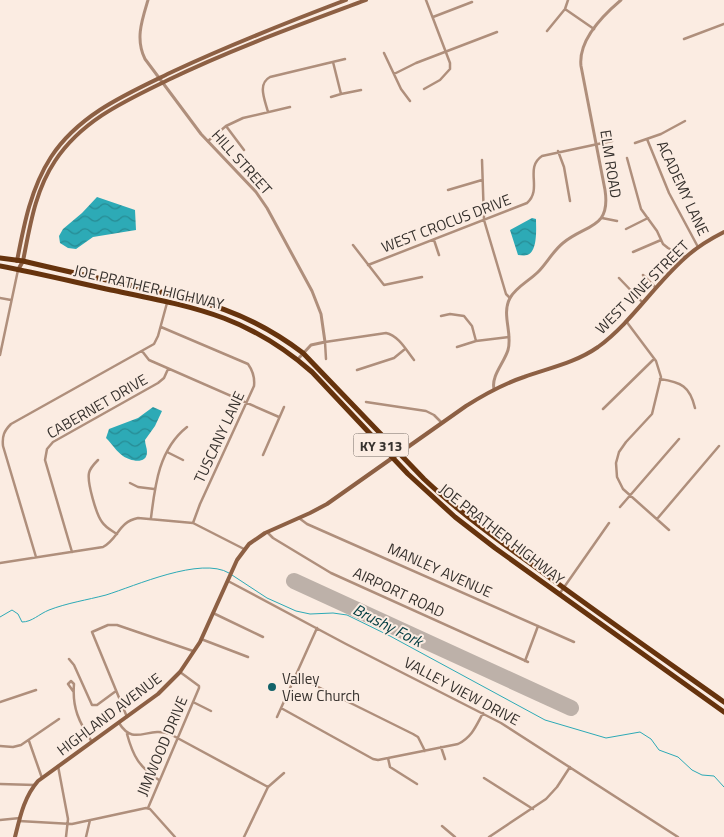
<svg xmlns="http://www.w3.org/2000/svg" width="724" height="837" font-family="'Titillium Web',sans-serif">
  <defs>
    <pattern id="water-waves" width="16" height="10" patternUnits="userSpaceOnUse" patternTransform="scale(1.25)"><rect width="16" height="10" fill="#2daab6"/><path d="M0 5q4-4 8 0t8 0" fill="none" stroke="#278b94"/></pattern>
  </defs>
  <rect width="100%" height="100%" fill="#fbece2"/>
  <!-- water -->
  <path fill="url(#water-waves)" d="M97,197L135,210L136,230L93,237L76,249L68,248L60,243L59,236L63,229L82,213Z
    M532,218L536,219C536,228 538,252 527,255C524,256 521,255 518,255L510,230Z
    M153,407L162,411L155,426L145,440C145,444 147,448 147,452C147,465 130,461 123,456C117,452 112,444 106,438L109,429L138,418Z"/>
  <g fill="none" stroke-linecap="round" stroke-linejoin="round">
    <!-- stream -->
    <path stroke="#2daab6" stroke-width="1" d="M232,575L267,598L296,611L310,614L333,613L347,615L390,636L545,720L606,738L640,732L651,739L659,750L678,757L692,770L702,775L714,776L724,787
      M0,617L12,610L18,614L22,622C32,622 39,614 49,610C67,603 87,600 106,595C135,586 201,556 229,573"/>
    <!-- runway -->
    <path stroke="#bdb1a9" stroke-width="16" d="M294,581L571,708"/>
    <!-- minor -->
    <path stroke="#af8f7c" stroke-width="2.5" d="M565,9L594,29
      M433,17L472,2
      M547,31L565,9L568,0
      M684,39L724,24
      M384,53L401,89L410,101
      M394,74L416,63L497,32
      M424,89L440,80L450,69V63L426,0
      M341,94L361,90
      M331,97L341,94L333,62
      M268,112C265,100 257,84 270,77L345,59
      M226,126L244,150
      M647,139L669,193L698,247
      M208,141L226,126L243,118L290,107
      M635,143L661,134L685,121
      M558,151L564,167L570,201
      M627,158L641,209L657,231L663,244L668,248L685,257
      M482,160L484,220L506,294L510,298
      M448,190L482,180
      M602,218L617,221
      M626,229L648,218
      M434,240L439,255
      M353,245L384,285L422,277
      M633,252L661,240
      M368,265L527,203C543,189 524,168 542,156L612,141
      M643,275L656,288
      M619,278L643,303
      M0,298L11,300
      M441,316L450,314L464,316L472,326L476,341
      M626,321L656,361L661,377L652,414L626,442L619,452L616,463L617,477L623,489L669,530
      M161,327L248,364C253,371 255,377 254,386L200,504L193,523
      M457,347L476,341L509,337
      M142,351L149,360L279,417
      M0,355L18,270
      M326,359L325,342L386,333C399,336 406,350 414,360
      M357,370L394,358L405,349
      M660,379C681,382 690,386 695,408
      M366,402L426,411L434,415L442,423
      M603,409L654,359
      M167,452L183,460
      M263,455L284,407
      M98,460C94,464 90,468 89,473C87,482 96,514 102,522C106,528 111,530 117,534
      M130,483L138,487L154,489
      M620,507L679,439
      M151,518C155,485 159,449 187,427
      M299,518L307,524L574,642
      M657,519L719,446
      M267,532L273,538L331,573L528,662
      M72,552L45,460L47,449L53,442L158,383L164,378L168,369
      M36,557L3,446C2,436 4,431 11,424L154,344L158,336L167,303
      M0,563L103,547C119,538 118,522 138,518L193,523L244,549
      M228,581L346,644L501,723L678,837
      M560,593L609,523
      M213,613L263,637
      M201,639L248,657
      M69,659L74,665L92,705H97L116,691
      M525,661L538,626
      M296,676L413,734L418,737L425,751
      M73,691L68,684L71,681L74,684C72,708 79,722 92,742
      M0,702L36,690
      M193,702L211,711
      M281,708L373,759L378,760L458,744C472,737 476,726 483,713
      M127,717L92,632L108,625H117L193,651
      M277,717L317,628
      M119,723C134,747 147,726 170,734L268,787
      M127,734C133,756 139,767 159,780
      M29,741L42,778
      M0,746L13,747L21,745L59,719
      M441,747L445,759
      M388,758L390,767L417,784
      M58,766L68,819L66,837
      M484,778L533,809
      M0,784L35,785
      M148,808L199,688V686L180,672
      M0,820L20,818
      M19,821L72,824L146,808L150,809L175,837
      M442,826L455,837
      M86,837L90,820
      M244,837L268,787L284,773
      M489,837L546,799L557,787L570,767"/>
    <!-- tertiary -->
    <path stroke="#af8f7c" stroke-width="3" d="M148,0C142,20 135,39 145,59L201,134L256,192L267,208L312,291L321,314L325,342L311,345L298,359
      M494,389C491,376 504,363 508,350C513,333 501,315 510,298C516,287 529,281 538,272C547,263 553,251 563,243C586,224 611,229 605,190L581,66C578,40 602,16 621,0"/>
    <!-- secondary -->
    <path stroke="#8d6044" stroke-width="4" d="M17,261C24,224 31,188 51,157C80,113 129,93 174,71C230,45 288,22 346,0
      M18,270L23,261C30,226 35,191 55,161C82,120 125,101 168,80C232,49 299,25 366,0
      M15,837C20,817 24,797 38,781L158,694L180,672L200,642L237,560L249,544L265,533L310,513L327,504L466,406C485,394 503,384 524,377C549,368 575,363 598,347C632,322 654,285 686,257C697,247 710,239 724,232"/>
    <!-- trunk -->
    <path stroke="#66330d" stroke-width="5" d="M0,258L23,261C60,270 97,278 134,286C202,301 246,310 303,353L424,479C459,512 499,541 538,569C599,614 662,658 724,702
      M0,266C37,273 74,282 111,290C193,307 247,315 312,372L408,474L455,517L495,548L724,712"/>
  </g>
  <!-- markers -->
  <circle fill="#126269" stroke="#fbece2" stroke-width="2" cx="272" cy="687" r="5"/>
  <g text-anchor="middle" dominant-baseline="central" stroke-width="4" stroke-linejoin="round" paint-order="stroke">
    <!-- shield labels -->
    <rect fill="#fbece2" stroke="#726a64" stroke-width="1" x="353.5" y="433.5" width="55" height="23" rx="4"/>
    <g font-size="14" font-weight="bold" fill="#37322e">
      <text x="381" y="445">KY 313</text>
    </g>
    <!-- street labels -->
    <g font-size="15" fill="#37322e" stroke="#fbece2">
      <text transform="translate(242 162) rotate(48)">HILL STREET</text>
      <text transform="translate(611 164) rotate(81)">ELM ROAD</text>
      <text transform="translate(683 188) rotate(65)">ACADEMY LANE</text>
      <text transform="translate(446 223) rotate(-21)">WEST CROCUS DRIVE</text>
      <text transform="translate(149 287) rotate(13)">JOE PRATHER HIGHWAY</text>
      <text transform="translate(642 287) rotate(-45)">WEST VINE STREET</text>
      <text transform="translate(97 406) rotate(-30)">CABERNET DRIVE</text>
      <text transform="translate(219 437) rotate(-65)">TUSCANY LANE</text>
      <text transform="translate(502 534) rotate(38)">JOE PRATHER HIGHWAY</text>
      <text transform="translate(440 570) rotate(24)">MANLEY AVENUE</text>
      <text transform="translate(399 592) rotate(25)">AIRPORT ROAD</text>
      <text transform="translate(462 691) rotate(28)">VALLEY VIEW DRIVE</text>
      <text transform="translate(109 714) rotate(-37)">HIGHLAND AVENUE</text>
      <text transform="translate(162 746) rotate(-67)">JIMWOOD DRIVE</text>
    </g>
    <!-- poi labels -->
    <g font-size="15" fill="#37322e" stroke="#fbece2" text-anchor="start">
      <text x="282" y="678">Valley<tspan x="282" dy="17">View Church</tspan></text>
    </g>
    <!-- water labels -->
    <g font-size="16" font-style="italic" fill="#023c41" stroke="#fbece2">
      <text transform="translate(388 625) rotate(27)">Brushy Fork</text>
    </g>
  </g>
</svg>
